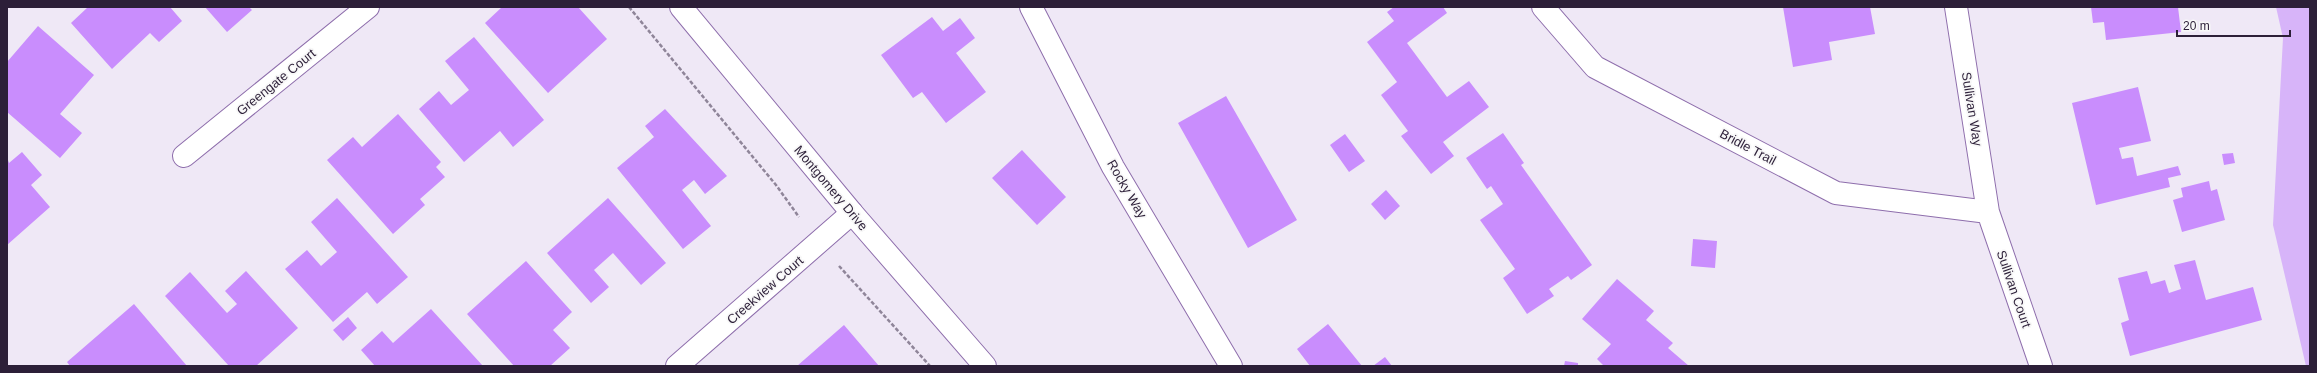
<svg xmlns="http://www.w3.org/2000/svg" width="2317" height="373" font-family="Helvetica,sans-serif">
  <rect width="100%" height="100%" fill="#efe8f6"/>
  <!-- green -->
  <path fill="#d7b4f9" d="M2276,7H2310V366H2306L2273,225L2283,38Z"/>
  <!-- building -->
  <path fill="#c98dfd" d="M88,7H170L182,21L159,42L150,33L112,69L71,23Z
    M205,7H249L252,10L227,32Z
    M502,7H578L607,39L548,93L485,23Z
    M1394,7H1443L1447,13L1407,43L1447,97L1469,81L1489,107L1443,142L1454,156L1431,174L1401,136L1408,131L1381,95L1397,82L1367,42L1394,21L1387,12Z
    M1783,7H1870L1875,34L1829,42L1832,60L1793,67Z
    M2091,7H2178L2181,32L2106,40L2104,22L2093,23Z
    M932,17L943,31L960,18L975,38L956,53L986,92L946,123L922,92L913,98L881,55Z
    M38,26L94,75L60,114L82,133L60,158L7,112V62Z
    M474,37L544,120L513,147L500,131L464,162L419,109L439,91L451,105L469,90L445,61Z
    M2138,87L2151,141L2119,148L2122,159L2133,157L2137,176L2178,166L2181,175L2168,178L2170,187L2096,205L2072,103Z
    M1226,96L1297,220L1248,248L1178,123Z
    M665,109L727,176L705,194L694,180L682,190L711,226L683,249L617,168L654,137L645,126Z
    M398,114L441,162L436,167L445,177L420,199L425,205L393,234L327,160L353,137L362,147Z
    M1503,133L1524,163L1521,165L1592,265L1571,280L1568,276L1549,289L1554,296L1527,314L1503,278L1515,269L1480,220L1503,204L1491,186L1487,189L1466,158Z
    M1345,134L1365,161L1349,172L1330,145Z
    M1022,150L1066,197L1037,225L992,178Z
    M22,152L42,175L31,185L50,207L7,245V157L9,163Z
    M2233,153L2235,163L2224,165L2222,154Z
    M2209,181L2211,191L2217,189L2225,220L2182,232L2173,200L2183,197L2181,188Z
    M1386,190L1400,206L1385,220L1371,204Z
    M337,198L408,277L377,304L367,292L333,322L285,269L307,250L321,266L337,252L311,222Z
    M608,198L666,263L641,285L613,253L594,270L609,287L591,303L547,253Z
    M1693,239L1717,241L1715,268L1691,266Z
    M2195,260L2206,300L2253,287L2262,320L2130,356L2121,323L2129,320L2118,278L2147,271L2151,284L2165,280L2169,293L2181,289L2174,265Z
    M526,261L572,312L553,330L570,348L550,366H514L467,314Z
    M246,271L298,328L256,366H229L165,296L190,272L227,313L237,304L225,291Z
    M1617,279L1654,311L1646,320L1673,343L1668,348L1689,366H1604L1597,359L1611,344L1582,319Z
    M134,304L187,366H70L67,362Z
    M431,309L483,366H375L361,350L382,331L393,343Z
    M348,317L357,328L343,341L333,330Z
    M1328,324L1362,366H1310L1297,349Z
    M844,325L879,366H797Z
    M1385,357L1392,366H1373Z
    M1565,361L1578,363V366H1564Z"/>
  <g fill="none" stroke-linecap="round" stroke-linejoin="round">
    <!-- minor casing -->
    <g stroke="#8e6eac" stroke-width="24">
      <path id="minor" d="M1031,7L1113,167L1231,366
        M1543,7L1595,67L1836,193L1988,212
        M1956,7L1988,212L2041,366
        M184,156L368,7
        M677,366L852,213"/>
    </g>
    <!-- tertiary casing -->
    <g stroke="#8e6eac" stroke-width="24">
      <path id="tertiary" d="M681,7L852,213L985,366"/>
    </g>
    <!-- path -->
    <path stroke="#8f8599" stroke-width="2.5" stroke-dasharray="4 2" stroke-linecap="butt" d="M629,7L776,185L799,217
      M839,266L930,366"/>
    <!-- minor -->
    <use href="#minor" stroke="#fff" stroke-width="22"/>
    <!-- tertiary -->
    <use href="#tertiary" stroke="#fff" stroke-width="22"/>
  </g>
  <g text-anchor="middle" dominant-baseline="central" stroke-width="3.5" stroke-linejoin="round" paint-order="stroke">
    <!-- street labels -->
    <g font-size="13" fill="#2c1f38" stroke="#f8f8f8">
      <text transform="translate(276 82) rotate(-39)">Greengate Court</text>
      <text transform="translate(1972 109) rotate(81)">Sullivan Way</text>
      <text transform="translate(1748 147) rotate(28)">Bridle Trail</text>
      <text transform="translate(831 188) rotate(50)">Montgomery Drive</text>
      <text transform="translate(1127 189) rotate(60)">Rocky Way</text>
      <text transform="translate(2014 289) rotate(71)">Sullivan Court</text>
      <text transform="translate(765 290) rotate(-41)">Creekview Court</text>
    </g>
  </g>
  <!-- border -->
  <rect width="2317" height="373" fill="none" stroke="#2c1f38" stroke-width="16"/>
  <!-- scale -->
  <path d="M2177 30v6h113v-6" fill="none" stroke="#2c1f38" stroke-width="2"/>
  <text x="2183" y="30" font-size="12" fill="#2c1f38" stroke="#f8f8f8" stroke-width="3" paint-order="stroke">20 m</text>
</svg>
